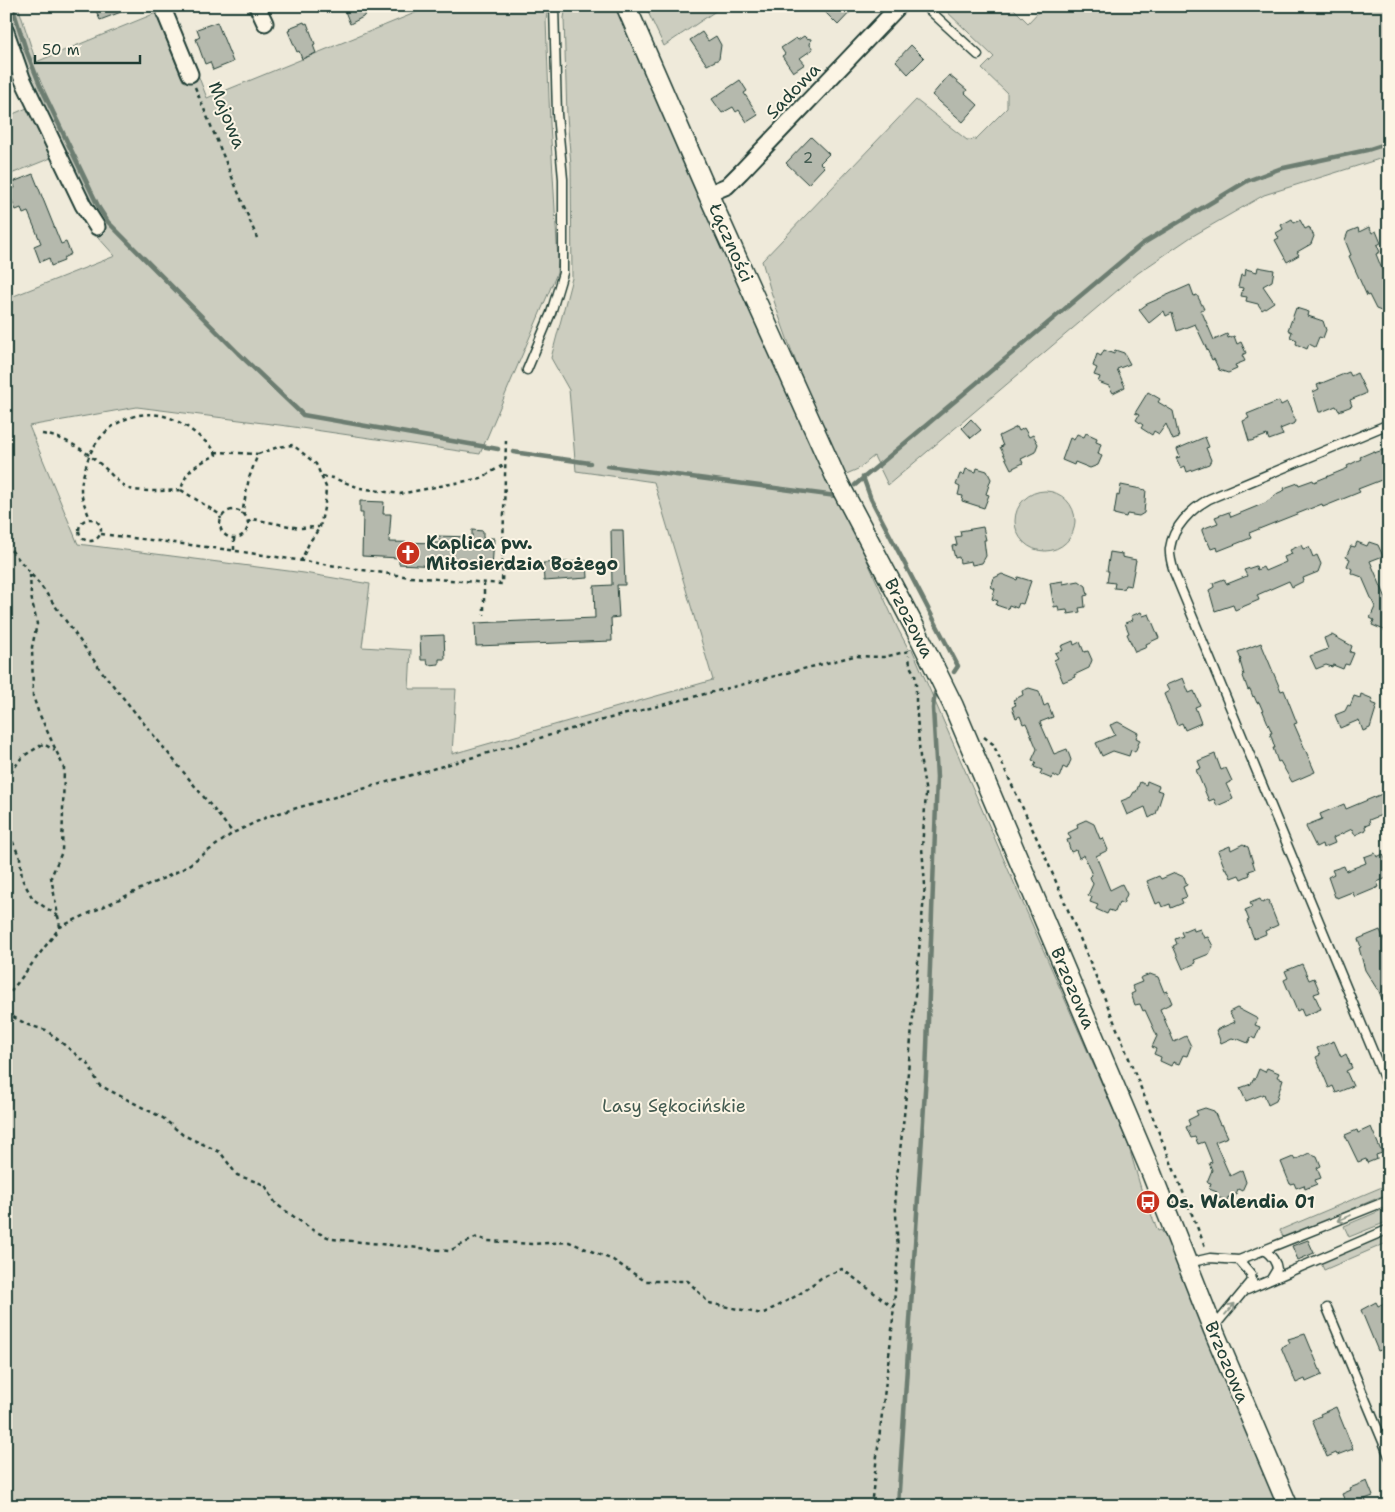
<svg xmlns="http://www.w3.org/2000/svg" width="1395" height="1512" font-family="'Shantell Sans',sans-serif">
  <rect width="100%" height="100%" fill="#efeada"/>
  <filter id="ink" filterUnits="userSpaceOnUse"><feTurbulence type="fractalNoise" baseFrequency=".02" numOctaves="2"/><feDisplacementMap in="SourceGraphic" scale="10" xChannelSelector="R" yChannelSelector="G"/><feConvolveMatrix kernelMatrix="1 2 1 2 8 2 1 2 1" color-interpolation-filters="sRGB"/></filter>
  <g filter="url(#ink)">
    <!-- green -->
    <path fill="#cccdbf" stroke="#76857a" d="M12,6H18L36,62L156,13L183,81L198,75L207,98L432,6H548L546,20L550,123L558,261L557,273L480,454L287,426L137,407L29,426L78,544L304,573L370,584L362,647L411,650L409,689H456L452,754L713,680L654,482L576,471L569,390L551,358L572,278L571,165L567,116L564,18L566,6H617L898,629L909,650L912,649L1128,1144L1142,1192L1158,1231L1161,1230L1176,1253L1285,1506H6V299L115,256L97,236L105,229L98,220L7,34C6,25 3,12 12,6Z
      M648,6H723L664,46L647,10Z
      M941,6H1011L1028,23L1044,6H1389V156L1264,195L1191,237L1138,273L888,485L874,456L858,469L844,475C813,405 782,335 762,261L916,100L967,140L976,139L1007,108V93L982,69L994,57Z
      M27,108L51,158L6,176V117Z
      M1015 521a30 30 0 1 1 60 0a30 30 0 1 1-60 0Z
      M1389,1184V1193L1284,1239L1280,1230Z
      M1389,1207V1221L1349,1237L1344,1226Z
      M1389,1234V1242L1324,1270L1321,1263Z"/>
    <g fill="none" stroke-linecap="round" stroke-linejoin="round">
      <!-- stream -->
      <path stroke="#6c7d71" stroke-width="4.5" d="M12,6L26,50L40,85L99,208L108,222L238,353L303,415L498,449
        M513,452L590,463
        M607,466L836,496
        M863,477L871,499L958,666L954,672
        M855,485L1142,244L1247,181L1279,169L1367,150L1389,143
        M898,1506L926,1075L937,777L933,708L935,693"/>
    </g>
    <!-- building -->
    <path fill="#b5b9ad" stroke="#1f3d34" d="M94,6H134V7L100,20Z
      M343,6H372L363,17L350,24Z
      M819,6H856L838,25Z
      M217,22L233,62L213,70L210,62L205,64L196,39L200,37L197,29Z
      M304,22L305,24L307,23L315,44L313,45L316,53L302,59L299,51L297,52L288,31L291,30L289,28Z
      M702,32L708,41L716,36L721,45L719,59L707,65L690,40Z
      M804,36L806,38L811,39L810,45L813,49L800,58L805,64L793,72L782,56L785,54L781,48L796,38L798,40Z
      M911,45L924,58L908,74L896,61Z
      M949,75L967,90L965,93L978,105L963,122L932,95Z
      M740,80L747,91L744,93L758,115L747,122L739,110L736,112L733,107L722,113L712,99Z
      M811,137L829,154L820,163L824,167L808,184L786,163Z
      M33,174L61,244L66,242L71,254L63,258L64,261L51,266L49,258L40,262L34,246L41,243L28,212L23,214L21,208L16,210L8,191L15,188L13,182Z
      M1292,219L1294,223L1300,220L1305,229L1309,227L1314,236L1311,244L1297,252L1299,255L1287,262L1275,240L1279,238L1276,233L1283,229L1281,225Z
      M1369,227L1372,233L1376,231L1381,243L1377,245L1380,252L1376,254L1385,277L1389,276V314L1376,309L1369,295L1367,296L1349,256L1351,255L1345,240L1348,232L1358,228L1359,232Z
      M1258,267L1274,270L1272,281L1263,286L1274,302L1262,310L1258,304L1246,301L1247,297L1241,296L1243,288L1238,287L1241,275L1245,276L1246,269L1257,272Z
      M1190,285L1194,296L1197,295L1204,309L1201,310L1214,340L1227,334L1228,338L1234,336L1237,344L1241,342L1246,353L1242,355L1245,361L1235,365L1237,369L1228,373L1219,370L1214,359L1212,360L1195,324L1177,331L1172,313L1166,316L1164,311L1149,323L1139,310L1147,304Z
      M1296,308L1309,312L1308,316L1323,321L1326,330L1323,338L1319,337L1315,347L1309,344L1307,349L1296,344L1297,340L1290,337L1292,332L1288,330Z
      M1104,350L1114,354L1115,350L1124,353L1130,364L1117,369L1125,387L1113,393L1109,386L1098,382L1100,377L1094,375L1097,368L1093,366L1097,354L1101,356Z
      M1349,372L1351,376L1357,373L1366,392L1365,394L1350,400L1352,406L1339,411L1336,406L1321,412H1319L1313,392L1319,389L1317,385Z
      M1148,392L1160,399L1158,402L1173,411L1179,438L1173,440L1166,424L1159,434L1154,431L1152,435L1141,428L1143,425L1136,420L1139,415L1135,413Z
      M1279,401L1281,405L1287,402L1296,421L1295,423L1280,429L1283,435L1269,440L1267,435L1251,441H1249L1243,421L1249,418L1247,414Z
      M971,419L981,430L971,438L962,428Z
      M1017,427L1019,431L1024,428L1029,437L1033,435L1038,444L1035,452L1021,459L1023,463L1011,469L1000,447L1003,446L999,436Z
      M1086,433L1097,438L1096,442L1101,444L1098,454L1102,456L1098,465L1090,468L1075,462L1074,465L1062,460L1070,438L1074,440L1077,434L1084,437Z
      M1205,437L1209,447L1206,448L1211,460L1209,464L1187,472L1185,466L1181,468L1176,458L1180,457L1177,449Z
      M1389,448V477L1358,489L1360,492L1323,507L1322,504L1274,523L1249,533L1251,538L1218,551L1217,547L1211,549L1207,540L1206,541L1202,531V529L1218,523L1215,517L1229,512L1231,517L1265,503L1278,493L1285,490L1284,488L1298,483L1299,485L1313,480L1314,482L1348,468L1347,466L1361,459L1360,457L1374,451V453Z
      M977,468L987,471L991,479L986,494L989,495L984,508L962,501L963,496L958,495L960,487L956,485L960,474L964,475L966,469L976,472Z
      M1121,485L1146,490L1144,513L1139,516L1127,514L1126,517L1114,514L1117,495L1119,496Z
      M360,501L384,502L383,514H391L389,542L442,543L436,536L472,537V530L483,531V538H494L492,569L399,564V558L362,556L363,513H360Z
      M983,527L986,540H984L986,556L982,563L972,565L971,561L960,563L959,557L955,558L952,546L957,545L955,537L961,536L960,531Z
      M611,530H623L625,585H617L619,617L611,618L612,641L476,646L475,623L595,618L594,586L612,585Z
      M1357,542L1367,546L1369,542L1378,545L1383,556L1370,561L1389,605V632L1372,625L1374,620L1370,618L1375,607L1362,577L1351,573L1352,569L1347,566L1350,559L1346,557L1351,546L1355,547Z
      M1301,545L1303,549L1309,547L1313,557L1317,555L1321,564L1318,572L1303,578L1304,581L1292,587L1289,581L1257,595L1259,600L1235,610L1233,605L1215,611L1209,590L1214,587L1213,583L1224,579L1227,584L1247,576L1244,570L1256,566L1257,570L1263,567L1265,571L1286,562L1284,557L1292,554L1290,550Z
      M1110,552L1122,554V557L1136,560L1131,586L1125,585L1124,589L1114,588L1115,583L1107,582L1109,571H1107Z
      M587,561L588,578L544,581L543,563Z
      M1002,574L1017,580L1018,577L1031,581L1023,604L1019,603L1017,608L1009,605L1008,609L996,605L998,601L992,599L995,589L991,587L994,578Z
      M1063,581V584L1079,581L1086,586L1088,595L1084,596L1085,607L1079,608L1080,612L1068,614L1067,610L1059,611L1058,606L1054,607L1050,583Z
      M1141,612L1143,616L1149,614L1159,638L1146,644L1147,647L1135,652L1127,634L1129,633L1125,623L1133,620L1131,616Z
      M444,635L445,659H439V664L428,665L427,660H421L420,636Z
      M1332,635L1352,646L1350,652L1354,653L1349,665L1345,664L1343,669L1333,665L1332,667L1326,665L1316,669L1310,656L1328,649L1324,638Z
      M1073,641L1074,645L1080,642L1084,652L1088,651L1092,660L1089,668L1074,675L1075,677L1063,682L1054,660L1058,658L1055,653L1063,650L1061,646Z
      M1261,643L1281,691L1284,690L1297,723L1294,724L1315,772L1292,782L1280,761L1278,762L1273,748H1275L1270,733H1272L1262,709L1259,702L1257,703L1254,696L1253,697L1250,689L1248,690L1243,676L1244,675L1240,661L1241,660L1238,652Z
      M1183,678L1189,693L1194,691L1200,705L1195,707L1201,723L1185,730L1182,723L1177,725L1164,694L1169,691L1166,685Z
      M1029,688L1039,691L1044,706L1048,704L1053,717L1040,722L1054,754L1067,749L1071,760L1067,769L1063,767L1059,778L1053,775L1052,779L1040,774L1042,770L1034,767L1036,762L1032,760L1037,749L1026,723L1023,724L1020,716L1016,718L1012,707L1016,705L1013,700L1023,695L1022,691Z
      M1361,694L1373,699L1371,703L1377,705L1370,728L1363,731L1359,720L1340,728L1335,715L1345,711L1348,705L1350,706L1354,696L1360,698Z
      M1118,722L1138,733L1136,738L1140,740L1135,752L1131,750L1129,756L1113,751L1102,756L1096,743L1115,735L1110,725Z
      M1215,754L1221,770L1226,768L1232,781L1226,784L1233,799L1217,806L1214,799L1209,801L1196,770L1201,768L1198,761Z
      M1147,781L1159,786L1157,790L1163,792L1156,814L1149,818L1145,807L1127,815L1121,801L1131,797L1134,792H1136L1140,782L1146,785Z
      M1389,791V812L1369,820L1370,824L1365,826L1366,830L1355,835L1352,829L1333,838L1335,843L1323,848L1322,844L1316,847L1306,827L1307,825L1322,819L1320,814L1344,804L1346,809Z
      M1086,820L1094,824L1100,839L1103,838L1108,850L1096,856L1110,890L1122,884L1127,894L1123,904L1119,902L1115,912L1109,910L1107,914L1096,909L1098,905L1090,902L1092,897L1088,895L1093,884L1090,877L1092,875L1084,855L1079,858L1076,850L1071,852L1067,840L1071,839L1068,833L1078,828L1077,824Z
      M1243,844L1248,847L1255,869L1249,871L1250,875L1241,879L1239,875L1231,878L1227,869H1225L1218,851L1230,846L1231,850Z
      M1375,853L1377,857L1383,854L1389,868V877L1377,882L1379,887L1355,897L1352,892L1337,898V897H1335L1328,877L1334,874L1332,870L1344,866L1346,871L1366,863L1364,857Z
      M1175,873L1184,877L1187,885L1183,887L1187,897L1181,899L1183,903L1171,908L1170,904L1162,907L1160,902L1156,904L1147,881L1159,876L1161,879Z
      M1260,899L1262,903L1268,900L1278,925L1265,931L1266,934L1254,939L1247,921L1249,920L1245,910L1252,907L1250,903Z
      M1193,927L1194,931L1200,929L1204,938L1208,937L1213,946L1209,954L1194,960L1196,963L1183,969L1173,946L1177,944L1175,939L1183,936L1181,932Z
      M1380,930L1389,950L1388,1013L1378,989H1377L1365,970L1359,948L1361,947L1358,939Z
      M1302,964L1309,980L1314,978L1320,992L1314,994L1321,1009L1304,1016L1301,1009L1297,1011L1284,980L1288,978L1285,971Z
      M1150,974L1158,977L1164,992L1167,991L1172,1003L1160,1009L1174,1042L1186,1036L1191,1046L1187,1056L1183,1055L1179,1064L1173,1062L1171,1066L1160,1061L1161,1057L1154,1054L1156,1049L1152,1047L1157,1036L1145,1010L1143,1011L1140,1004L1135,1005L1131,994L1135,992L1132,986L1142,982L1140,978Z
      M1237,1008L1258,1019L1255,1025L1260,1027L1255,1039L1251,1037L1248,1043L1238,1039V1040L1232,1038L1221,1043L1216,1030L1235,1022L1229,1012Z
      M1334,1041L1341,1057L1346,1054L1352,1068L1346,1071L1353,1086L1336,1093L1333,1086L1329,1088L1316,1057L1320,1055L1317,1048Z
      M1267,1068L1279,1073L1277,1077L1283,1079L1276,1101L1268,1105L1264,1094L1246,1101L1240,1088L1251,1084L1253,1079H1255L1259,1069L1265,1072Z
      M1205,1108L1214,1111L1220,1125L1222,1124L1228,1137L1215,1142L1230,1176L1242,1170L1246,1182L1242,1191L1238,1189L1234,1199L1228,1197L1227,1201L1215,1196L1217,1192L1209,1189L1211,1183L1207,1182L1212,1170L1209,1163L1212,1162L1204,1142L1198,1144L1195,1137L1191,1138L1186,1127L1190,1125L1188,1120L1198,1115L1196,1111Z
      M1371,1127L1382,1153L1376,1155L1377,1159L1367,1163L1366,1159L1358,1162L1345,1135L1357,1130L1358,1133Z
      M1309,1153L1317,1156L1321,1166L1317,1168L1321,1178L1315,1180L1317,1184L1305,1189L1304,1185L1296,1188L1294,1183L1290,1184L1281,1162L1293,1157L1295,1160Z
      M1308,1240L1314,1253L1298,1260L1292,1246Z
      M1389,1301V1347L1378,1351L1361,1310L1376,1302L1378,1306Z
      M1305,1334L1322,1375L1306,1382L1305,1379L1296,1383L1281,1347L1290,1343L1288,1339Z
      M1336,1407L1353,1449L1337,1455L1336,1453L1327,1457L1312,1420L1321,1416L1320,1414Z
      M1367,1481L1373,1496L1365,1499L1368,1506H1347L1342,1494L1351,1490L1350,1488Z"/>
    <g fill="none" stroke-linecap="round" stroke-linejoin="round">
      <!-- service casing -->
      <g stroke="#1f3d34" stroke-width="11">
        <path id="service" d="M925,6L978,55
          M527,370L551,313L563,273V179L557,114L554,6
          M1389,424L1209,499C1191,509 1173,527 1170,548C1169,555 1172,565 1174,572L1389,1090
          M1264,1250C1271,1255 1276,1260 1277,1269L1271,1279
          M1188,1263L1210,1258L1239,1260L1389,1200
          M1247,1290L1389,1229
          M1327,1308L1389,1456
          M1214,1327L1252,1281L1251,1274L1239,1260"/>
      </g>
      <!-- minor casing -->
      <g stroke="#1f3d34" stroke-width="19">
        <path id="minor" d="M162,6L190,74
          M257,6L265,23
          M6,32L22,78L83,205L97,227
          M708,194L727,186L741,172L899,6"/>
      </g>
      <!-- tertiary casing -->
      <g stroke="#1f3d34" stroke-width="22">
        <path id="tertiary" d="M626,6L708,194L837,480L915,628L953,705L1151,1172L1213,1329L1288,1506"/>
      </g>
      <!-- path -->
      <path stroke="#1f3d34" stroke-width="2.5" stroke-dasharray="4 4" stroke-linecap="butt" d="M195,87L257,238
        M42,434C68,438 87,452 106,469C113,476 120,485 130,489C140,492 170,491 181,490C187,467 197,465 216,455C214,447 207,443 201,438C193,431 185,425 175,420C137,402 95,428 86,466C84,473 81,482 81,489C81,499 87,510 90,519
        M215,452L258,454L249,478L242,514
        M258,454L278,447L293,445L316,464L326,487L325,503L320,527L309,543L301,561
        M322,476L333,478L360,488L400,494L481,478L505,464
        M181,490L219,514L221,519
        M220 524a14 14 0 1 1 28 0a14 14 0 1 1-28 0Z
        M79 530a11 11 0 1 1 22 0a11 11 0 1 1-22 0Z
        M247,523L253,519L299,528L319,527
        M101,534L223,549L410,577L502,584L506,440
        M234,538V551
        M6,544L41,586L103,673L233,833
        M30,574L31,596L37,624L32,647L33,696L38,711L64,768L62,852L51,877L60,927
        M484,582V615
        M984,737L993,744L1045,856L1088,957L1206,1249
        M6,780L22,757L43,744L55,750
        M6,827L20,858L22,879L33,899L58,916
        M6,998L60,927L183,869L233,833L269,816L599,721L854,656L884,657L909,651
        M6,1013L28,1025L46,1030L89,1065L99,1085L163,1118L183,1135L220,1152L237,1175L265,1185L276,1204L314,1231L332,1239L449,1251L477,1237L488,1241L531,1244L569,1242L613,1260L645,1281H688L709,1303L762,1314L798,1295L821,1278L842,1269L893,1307
        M871,1506L892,1330L898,1253L895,1194L904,1116L925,885L922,848L926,794L920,757L916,701V683L915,675L910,666L909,655"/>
      <!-- service -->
      <use href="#service" stroke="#fcf5e5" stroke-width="8"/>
      <!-- minor -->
      <use href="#minor" stroke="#fcf5e5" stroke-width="15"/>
      <!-- tertiary -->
      <use href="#tertiary" stroke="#fcf5e5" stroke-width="19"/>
    </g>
    <!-- one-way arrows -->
    <defs><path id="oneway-shaft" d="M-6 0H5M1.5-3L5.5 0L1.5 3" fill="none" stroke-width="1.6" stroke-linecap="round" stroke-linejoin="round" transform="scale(1.25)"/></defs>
    <g stroke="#8e998c">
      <use href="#oneway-shaft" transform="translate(1344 1218) rotate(158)"/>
      <use href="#oneway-shaft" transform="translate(1230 1309) rotate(-49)"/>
    </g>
  </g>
  <!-- icons -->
  <defs>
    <g id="church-disc" transform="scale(1.25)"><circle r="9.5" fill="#c8321e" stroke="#fcf5e5"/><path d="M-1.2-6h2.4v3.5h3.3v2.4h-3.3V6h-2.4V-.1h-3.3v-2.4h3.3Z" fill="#fff"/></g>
    <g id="bus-disc" transform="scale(1.25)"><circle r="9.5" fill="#c8321e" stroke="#fcf5e5"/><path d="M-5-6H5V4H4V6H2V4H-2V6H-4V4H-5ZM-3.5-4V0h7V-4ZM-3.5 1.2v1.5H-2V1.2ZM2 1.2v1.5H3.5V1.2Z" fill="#fff"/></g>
  </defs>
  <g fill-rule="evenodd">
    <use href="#church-disc" x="408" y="553"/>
    <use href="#bus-disc" x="1148" y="1202"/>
  </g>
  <g text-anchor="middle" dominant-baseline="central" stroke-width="4" stroke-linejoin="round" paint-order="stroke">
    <!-- number labels -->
    <g font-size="15" fill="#445c52">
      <text x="808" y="158">2</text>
    </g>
    <!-- street labels -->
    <g font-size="18" fill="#1f3d34" stroke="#fcf5e5">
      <text transform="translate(793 91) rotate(-46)">Sadowa</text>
      <text transform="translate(227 115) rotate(68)">Majowa</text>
      <text transform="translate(731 243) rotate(66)">Łączności</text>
      <text transform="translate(909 618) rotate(63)">Brzozowa</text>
      <text transform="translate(1073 988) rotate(67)">Brzozowa</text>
      <text transform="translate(1227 1362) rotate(67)">Brzozowa</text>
    </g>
    <!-- poi labels -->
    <g font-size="18" font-weight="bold" fill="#1f3d34" stroke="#fcf5e5" text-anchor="start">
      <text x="426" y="543">Kaplica pw.<tspan x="426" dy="21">Miłosierdzia Bożego</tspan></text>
      <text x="1166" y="1202">Os. Walendia 01</text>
    </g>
    <!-- park labels -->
    <g font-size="18" fill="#425a50" stroke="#fcf5e5">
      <text x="674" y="1106">Lasy Sękocińskie</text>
    </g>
  </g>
  <!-- margin -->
  <rect width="1395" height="1512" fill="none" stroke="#fcf5e5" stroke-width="25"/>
  <rect x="12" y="12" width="1370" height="1487" fill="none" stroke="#1f3d34" stroke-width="2" filter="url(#ink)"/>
  <!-- scale -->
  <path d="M35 55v8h105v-8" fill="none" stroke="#1f3d34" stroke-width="2.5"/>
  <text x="42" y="55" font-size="15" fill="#1f3d34" stroke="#fcf5e5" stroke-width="4" paint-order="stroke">50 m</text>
</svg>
